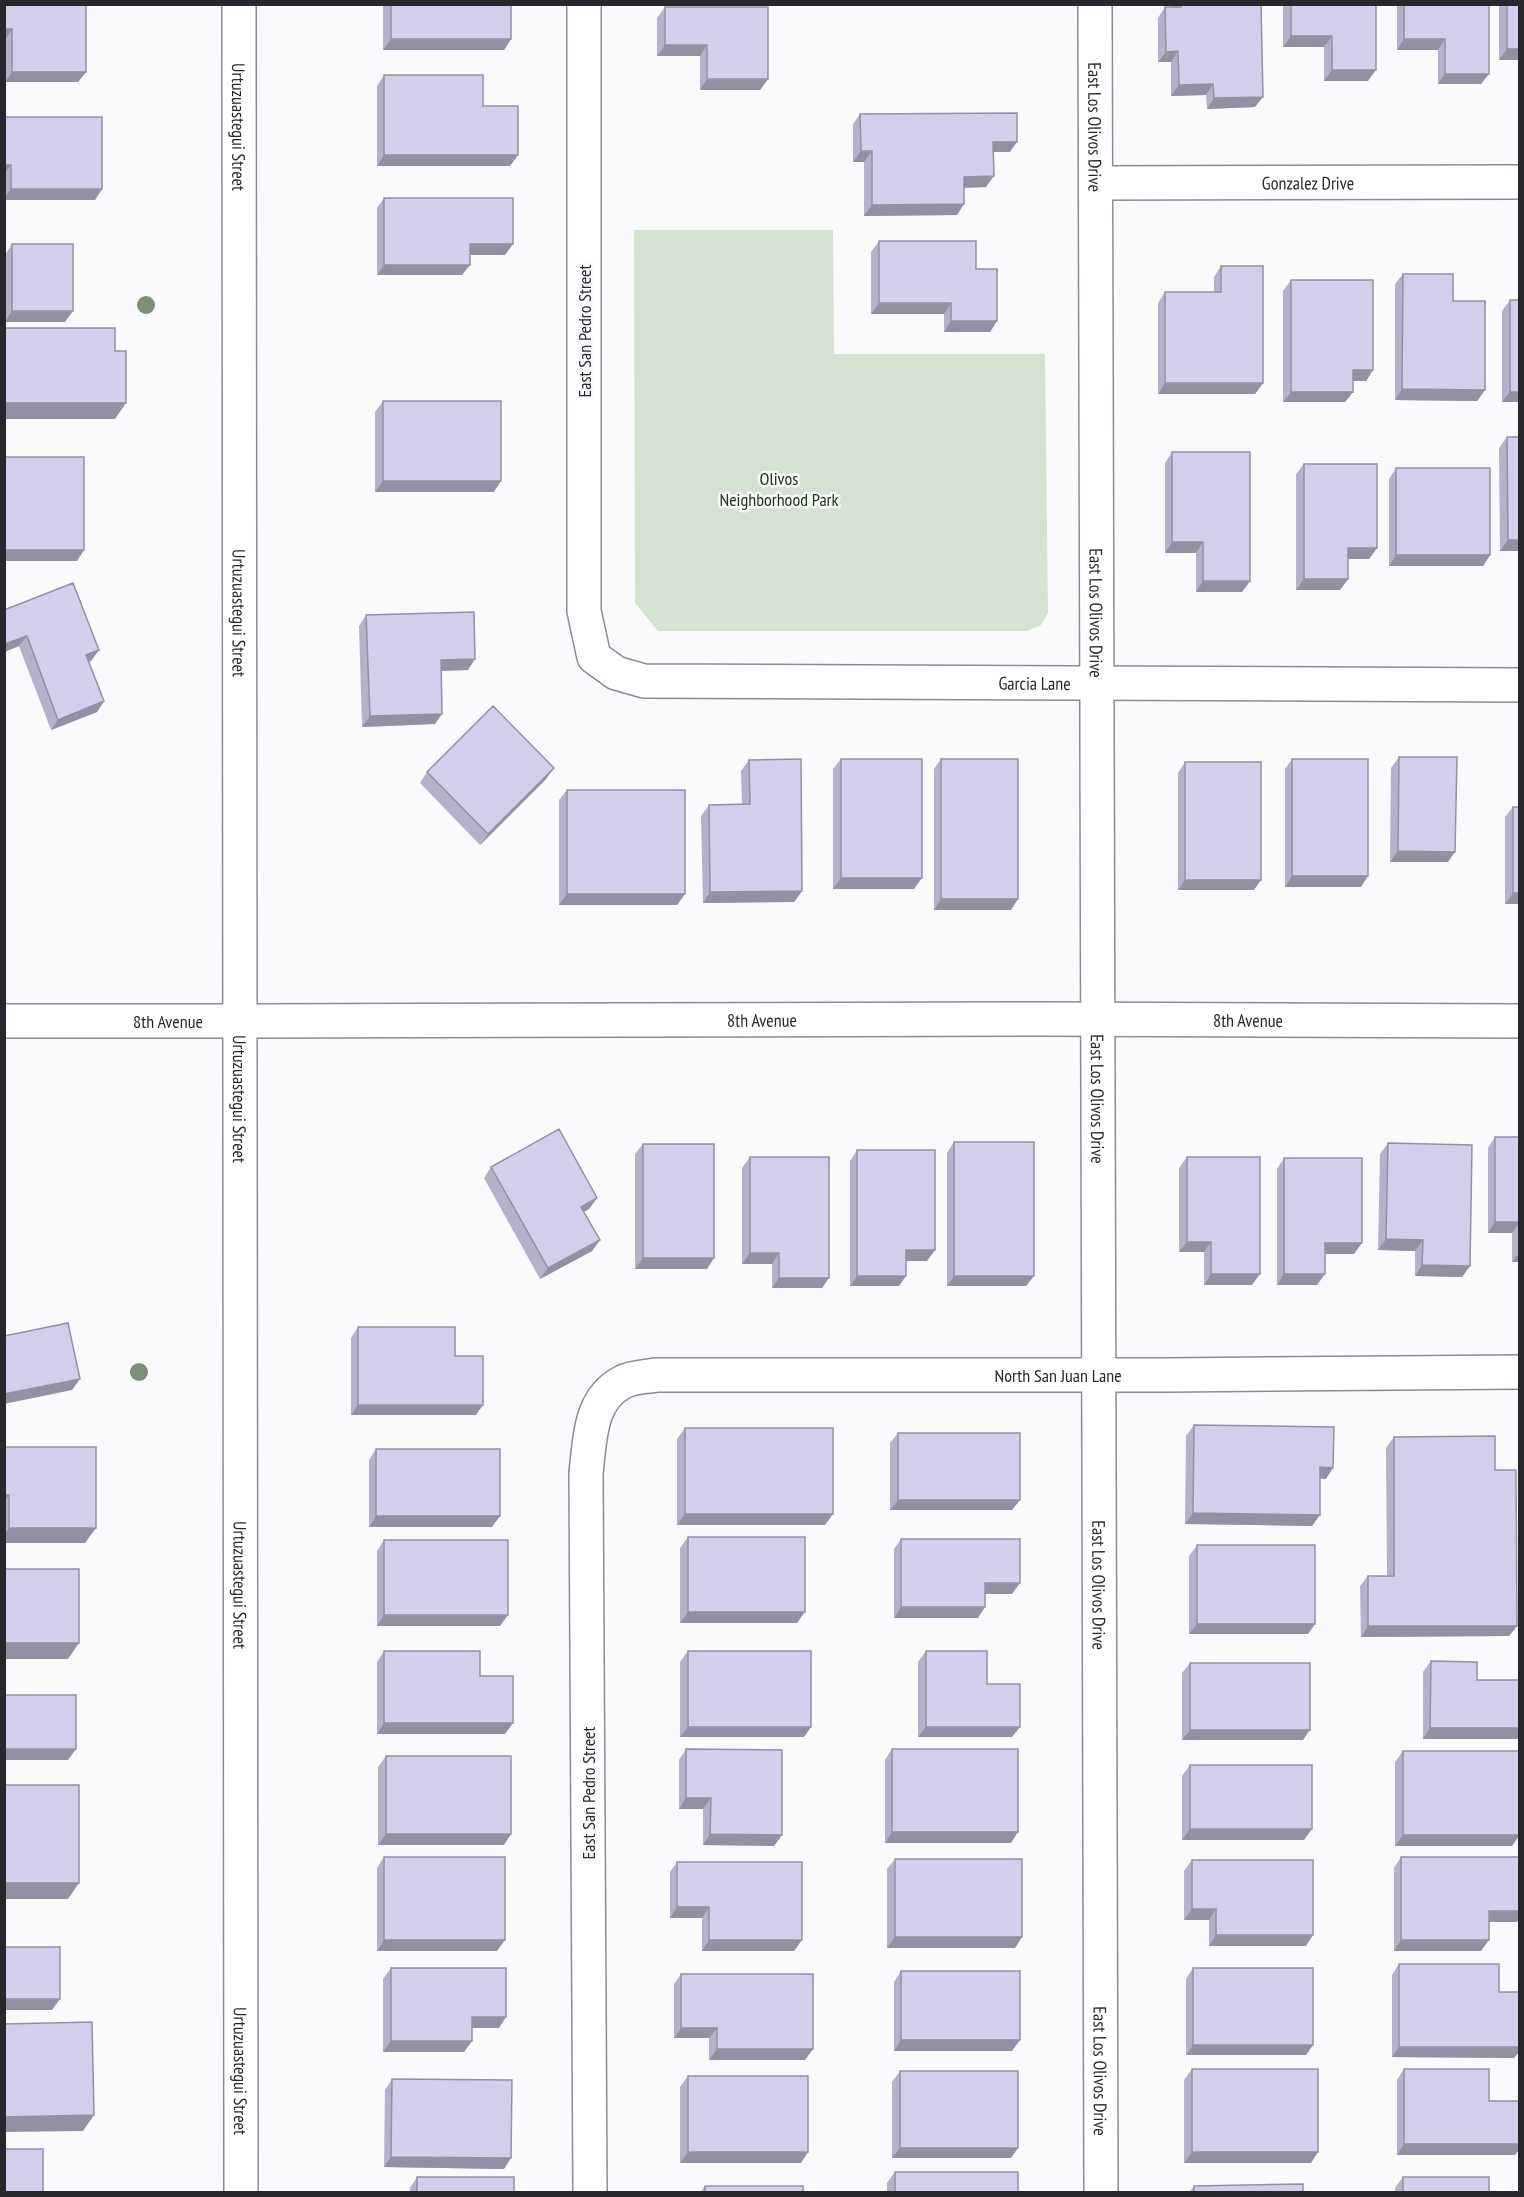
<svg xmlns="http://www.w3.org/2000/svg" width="1524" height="2197" font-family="'PT Sans Narrow',sans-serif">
  <rect width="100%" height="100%" fill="#faf9fc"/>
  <!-- green -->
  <path fill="#d4e3cf" d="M634,230H833L834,354H1045L1048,613L1041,625L1027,631H658L635,603Z"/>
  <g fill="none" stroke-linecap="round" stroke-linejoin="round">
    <!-- minor casing -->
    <g stroke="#8d8999" stroke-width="36">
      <g id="minor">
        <path id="s1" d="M584,4V611L594,657L616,673L644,681L1520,685"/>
        <path id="s2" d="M1095,4L1101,2192"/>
        <path id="s3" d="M1096,183L1520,182"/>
        <path id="s4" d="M590,2192L586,1473C590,1440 589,1399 623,1382C632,1377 646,1377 656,1375H1167L1520,1372"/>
      </g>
    </g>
    <!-- tertiary casing -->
    <g stroke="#8d8999" stroke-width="36">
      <g id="tertiary">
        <path id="s5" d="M240,1021L1044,1019L1520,1021"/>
      </g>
    </g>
    <!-- secondary casing -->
    <g stroke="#8d8999" stroke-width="36">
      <g id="secondary">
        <path id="s6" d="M239,4L241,2192"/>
        <path id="s7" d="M4,1021H240"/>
      </g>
    </g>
    <!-- minor -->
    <use href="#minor" stroke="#fff" stroke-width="33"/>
    <!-- tertiary -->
    <use href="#tertiary" stroke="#fff" stroke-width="33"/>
    <!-- secondary -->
    <use href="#secondary" stroke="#fff" stroke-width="33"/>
  </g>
  <!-- trees -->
  <g fill="#7e8d79">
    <circle cx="146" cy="305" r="9"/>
    <circle cx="139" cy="1372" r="9"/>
  </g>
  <!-- wall -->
  <path fill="#b6b0ca" d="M4,4L86,72L78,82H5Z
    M383,4H511V39L504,50H383Z
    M1173,4H1261L1255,107L1207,109L1206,95L1171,96V62H1158V18L1165,7H1173Z
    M1283,4H1376L1368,81H1324V47H1283Z
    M1397,4H1489L1481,84H1438V50H1397Z
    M1499,4H1520V60H1499Z
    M665,7L768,79L760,90H700V56H657V18Z
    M384,75L483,106L518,155L510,166H377V86Z
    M860,114L1010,152H993L986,187L964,188L957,215L864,216V162H853V124Z
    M4,117L102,189L95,200H4Z
    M384,198L505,255H470L462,275H377V208Z
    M879,241L976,269L997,321L990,332H944V314H871V252Z
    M12,244L65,322H5V255Z
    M1221,266L1263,383L1255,394H1158V303L1165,292H1214V277Z
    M1403,274L1453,301L1485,390L1477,401L1395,400V284Z
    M1291,280L1373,370L1366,381H1353V392L1345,402H1283V291Z
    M1510,300L1520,402H1502V311Z
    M383,401L494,492H375V412Z
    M1507,437L1520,551H1500L1499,448Z
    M1172,452L1250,581L1242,592H1196V553H1165V463Z
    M1304,464L1377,548L1369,559H1348V579L1340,590H1296V474Z
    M1396,468L1490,555L1483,566H1389V479Z
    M4,610L99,650L91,661L89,662L104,701L97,712L51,730L19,646L4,652Z
    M366,615L468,670L441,671L435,724L362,727L359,626Z
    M1399,757L1448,862H1390L1391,768Z
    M841,759L914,889H833V769Z
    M941,759L1011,910H934V769Z
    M1292,759L1361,887H1285V769Z
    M749,760L802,891L794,902L703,903L701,816L709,805L742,804L741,771Z
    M1185,762L1254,890H1178V773Z
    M427,772L546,779L480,845L420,783Z
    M567,790L677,905H559V800Z
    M1513,807L1520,904H1505V817Z
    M1495,1137H1520V1262H1512V1233H1488V1148Z
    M954,1142L1026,1286H947V1153Z
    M1388,1143L1462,1277L1415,1276V1251L1378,1250L1380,1154Z
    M643,1144L707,1269H635V1154Z
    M857,1150L927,1261H906L899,1286H850V1161Z
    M750,1157L822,1288H772V1264H742V1168Z
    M1187,1157L1252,1285H1204V1252H1179V1168Z
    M1284,1158L1354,1254H1325L1317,1285H1277V1169Z
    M491,1167L589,1209L584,1212L600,1240L592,1251L540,1279L484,1178Z
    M358,1327L455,1356L476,1415H351V1338Z
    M1194,1425L1326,1479L1320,1478L1312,1526L1185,1524L1186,1436Z
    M685,1428L825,1525H677V1439Z
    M898,1433L1012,1510H890V1443Z
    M1394,1437L1495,1470L1517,1626L1509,1636L1361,1637L1360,1586L1368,1576H1387L1386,1448Z
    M4,1447L85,1543H4Z
    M376,1449L492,1527H369V1460Z
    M688,1537L797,1623H680V1548Z
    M901,1539L1012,1594H985L978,1618H894V1549Z
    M384,1540L500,1626H377V1551Z
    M1197,1545L1308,1634H1189V1556Z
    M384,1651L480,1676L505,1734H377V1662Z
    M688,1651L804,1737H680V1662Z
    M926,1651L987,1684L1012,1737H918V1662Z
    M1431,1661L1477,1680H1520V1736L1517,1739H1423V1672Z
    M1190,1663L1303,1740H1182V1673Z
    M686,1749L782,1835L774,1846L703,1845V1809H679V1760Z
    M892,1749L1011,1843H885V1760Z
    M1403,1751L1512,1846H1395V1762Z
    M386,1756L504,1845H378V1767Z
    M1190,1765L1304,1840H1182V1776Z
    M384,1857L497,1951H377V1868Z
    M1401,1857L1517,1922H1489L1481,1951H1394V1868Z
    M895,1859L1015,1948H887V1869Z
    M1192,1860L1306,1946H1209V1920H1184V1871Z
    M677,1862L794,1951H702V1918H670V1872Z
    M1399,1964L1499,1992L1514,2058L1392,2057V1975Z
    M391,1968L499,2028H472L464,2052H383V1979Z
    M1193,1968L1306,2055H1186V1979Z
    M901,1971L1012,2051H894V1982Z
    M681,1974L805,2060H709V2038H674V1984Z
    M1192,2069L1311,2163H1184V2080Z
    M1404,2069L1489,2101H1520V2148L1515,2155H1397V2080Z
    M900,2071L1011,2158H892V2082Z
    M688,2076L801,2163H680V2087Z
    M392,2079L504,2169L384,2167L385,2090Z
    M895,2172L1018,2193H887V2183Z
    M417,2177L514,2193H410V2188Z
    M1403,2177L1489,2193H1395V2188Z
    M705,2186L803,2193H700Z
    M1194,2186L1303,2193H1189Z"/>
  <!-- shaded-wall -->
  <path fill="#9490a4" d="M883,4H1008L1007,6H882Z
    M4,29H12L5,40H4Z
    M1291,36H1332L1324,47H1283Z
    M391,39H511L504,50H383Z
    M1404,39H1445L1438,50H1397Z
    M665,45H707L700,56H657Z
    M1507,49H1520V60H1499Z
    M1178,51L1171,62H1158L1166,52Z
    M1332,70H1376L1368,81H1324Z
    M12,72H86L78,82H5Z
    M1445,74H1489L1481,84H1438Z
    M707,79H768L760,90H700Z
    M1213,84L1206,95L1171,96L1179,85Z
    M1263,97L1255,107L1207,109L1214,98Z
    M993,142H1017L1010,152H985Z
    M861,151H872L864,162H853Z
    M384,155H518L510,166H377Z
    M4,165H11L4,174Z
    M994,176L986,187L956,188L964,177Z
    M11,189H102L95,200H4V198Z
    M964,204L957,215L864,216L872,205Z
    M470,244H513L505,255H462Z
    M384,265H470L462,275H377Z
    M879,303H951L944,314H871Z
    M12,311H73L65,322H5Z
    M951,321H997L990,332H944Z
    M1353,370H1373L1366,381H1345Z
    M1165,383H1263L1255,394H1158Z
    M1402,389L1485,390L1477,401L1395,400Z
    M1291,392H1353L1345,402H1283Z
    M1510,392H1520V402H1502Z
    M4,403H126L115,419H4Z
    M383,481H501L494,492H375Z
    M1508,540H1520V551H1500Z
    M1172,542H1203L1196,553H1165Z
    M1348,548H1377L1369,559H1340Z
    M5,550H84L77,561H4Z
    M1396,555H1490L1483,566H1389Z
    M1304,579H1348L1340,590H1296Z
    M1203,581H1250L1242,592H1196Z
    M27,636L19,646L4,652L5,644Z
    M99,650L91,661L79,665L86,655Z
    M475,659L468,670L433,671L441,660Z
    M104,701L97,712L51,730L58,720Z
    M442,714L435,724L362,727L370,716Z
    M554,768L546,779L480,845L488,834Z
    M1398,851L1455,852L1448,862H1390Z
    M1292,876H1368L1361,887H1285Z
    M841,878H922L914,889H833Z
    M1185,880H1261L1254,890H1178Z
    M802,891L794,902L703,903L710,892Z
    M1513,893H1520V904H1505Z
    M567,894H685L677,905H559Z
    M941,899H1018L1011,910H934Z
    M597,1198L589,1209L573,1218L581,1207Z
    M1495,1222H1520L1512,1233H1488Z
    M1386,1239L1423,1240L1415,1251L1378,1250Z
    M600,1240L592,1251L540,1279L548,1268Z
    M1187,1242H1211L1204,1252H1179Z
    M1325,1243H1362L1354,1254H1317Z
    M906,1250H935L927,1261H899Z
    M1520,1252V1262H1512Z
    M750,1253H779L772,1264H742Z
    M643,1258H714L707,1269H635Z
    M1422,1265L1470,1266L1462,1277L1415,1276Z
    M1211,1274H1260L1252,1285H1204Z
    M1284,1274H1325L1317,1285H1277Z
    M857,1276H906L899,1286H850Z
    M954,1276H1034L1026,1286H947Z
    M779,1278H829L822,1288H772Z
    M80,1379L72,1390L4,1404V1394Z
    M358,1405H483L476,1415H351Z
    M1320,1467L1333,1468L1326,1479L1313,1478Z
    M4,1495H9L4,1502Z
    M898,1500H1020L1012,1510H890Z
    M1193,1513L1320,1515L1312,1526L1185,1524Z
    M685,1514H833L825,1525H677Z
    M376,1516H500L492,1527H369Z
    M9,1528H96L85,1543H4V1535Z
    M985,1583H1020L1012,1594H978Z
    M901,1607H985L978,1618H894Z
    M688,1612H805L797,1623H680Z
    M384,1615H508L500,1626H377Z
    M1197,1624H1315L1308,1634H1189Z
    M1368,1626H1517L1509,1636L1361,1637Z
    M4,1643H79L68,1659H4Z
    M384,1723H513L505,1734H377Z
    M688,1727H811L804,1737H680Z
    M926,1727H1020L1012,1737H918Z
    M1430,1728H1520V1736L1517,1739H1423Z
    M1190,1730H1310L1303,1740H1182Z
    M4,1749H76L68,1760H4Z
    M686,1798H711L703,1809H679Z
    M1190,1829H1312L1304,1840H1182Z
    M892,1832H1018L1011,1843H885Z
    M386,1834H511L504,1845H378Z
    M710,1834L782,1835L774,1846L703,1845Z
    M1403,1835H1520L1512,1846H1395Z
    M4,1883H79L68,1899H4Z
    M677,1907H709L702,1918H670Z
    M1192,1909H1216L1209,1920H1184Z
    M1489,1911H1520V1918L1517,1922H1481Z
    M1216,1935H1313L1306,1946H1209Z
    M895,1937H1022L1015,1948H887Z
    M384,1940H505L497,1951H377Z
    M709,1940H802L794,1951H702Z
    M1401,1940H1489L1481,1951H1394Z
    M4,1999H60L52,2010H4Z
    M472,2017H506L499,2028H464Z
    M681,2028H717L709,2038H674Z
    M901,2040H1020L1012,2051H894Z
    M391,2041H472L464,2052H383Z
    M1193,2045H1313L1306,2055H1186Z
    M1399,2047H1520V2051L1514,2058L1392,2057Z
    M717,2049H813L805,2060H709Z
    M94,2115L83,2131L4,2132V2117Z
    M1404,2144H1520V2148L1515,2155H1397Z
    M900,2148H1018L1011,2158H892Z
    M688,2152H808L801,2163H680Z
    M1192,2152H1318L1311,2163H1184Z
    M391,2157L511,2158L504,2169L384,2167Z"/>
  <!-- building -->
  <path fill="#d4cdeb" stroke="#9490a4" stroke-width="1.5" d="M4,4H86V72H12V29H4Z
    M391,4H511V39H391Z
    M1181,4H1261L1263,97L1214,98L1213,84L1179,85L1178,51L1166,52L1165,7H1181Z
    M1291,4H1376V70H1332V36H1291Z
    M1404,4H1489V74H1445V39H1404Z
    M1507,4H1520V49H1507Z
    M665,7H768V79H707V45H665Z
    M384,75H483V106H518V155H384Z
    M1017,113V142H993L994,176L964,177V204L872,205V151H861L860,114Z
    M4,117H102V189H11V165H4Z
    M384,198H513V244H470V265H384Z
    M879,241H976V269H997V321H951V303H879Z
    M12,244H73V311H12Z
    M1221,266H1263V383H1165V292H1221Z
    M1403,274H1453V301H1485V390L1402,389Z
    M1291,280H1373V370H1353V392H1291Z
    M1510,300H1520V392H1510Z
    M4,328H115V351H126V403H4Z
    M383,401H501V481H383Z
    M1507,437H1520V540H1508Z
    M1172,452H1250V581H1203V542H1172Z
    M5,457H84V550H5Z
    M1304,464H1377V548H1348V579H1304Z
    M1396,468H1490V555H1396Z
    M73,583L99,650L86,655L104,701L58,720L27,636L5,644L4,610Z
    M474,612L475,659L441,660L442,714L370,716L366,615Z
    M493,706L554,768L488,834L427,772Z
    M1399,757H1457L1455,852L1398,851Z
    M801,759L802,891L710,892L709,805L750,804L749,760Z
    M841,759H922V878H841Z
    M941,759H1018V899H941Z
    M1292,759H1368V876H1292Z
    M1185,762H1261V880H1185Z
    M567,790H685V894H567Z
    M1513,807H1520V893H1513Z
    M559,1129L597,1198L581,1207L600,1240L548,1268L491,1167Z
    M1495,1137H1520V1222H1495Z
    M954,1142H1034V1276H954Z
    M1388,1143L1472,1145L1470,1266L1422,1265L1423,1240L1386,1239Z
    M643,1144H714V1258H643Z
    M857,1150H935V1250H906V1276H857Z
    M750,1157H829V1278H779V1253H750Z
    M1187,1157H1260V1274H1211V1242H1187Z
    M1284,1158H1362V1243H1325V1274H1284Z
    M68,1323L80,1379L4,1394V1336Z
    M358,1327H455V1356H483V1405H358Z
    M1194,1425L1334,1427L1333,1468L1320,1467V1515L1193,1513Z
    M685,1428H833V1514H685Z
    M898,1433H1020V1500H898Z
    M1495,1436V1470H1516L1517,1626H1368V1576H1394V1437Z
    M4,1447H96V1528H9V1495H4Z
    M376,1449H500V1516H376Z
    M688,1537H805V1612H688Z
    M901,1539H1020V1583H985V1607H901Z
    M384,1540H508V1615H384Z
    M1197,1545H1315V1624H1197Z
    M4,1569H79V1643H4Z
    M384,1651H480V1676H513V1723H384Z
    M688,1651H811V1727H688Z
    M926,1651H987V1684H1020V1727H926Z
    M1431,1661L1477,1662V1680H1520V1728H1430Z
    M1190,1663H1310V1730H1190Z
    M4,1695H76V1749H4Z
    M686,1749L782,1750V1835L710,1834L711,1798H686Z
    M892,1749H1018V1832H892Z
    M1403,1751H1520V1835H1403Z
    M386,1756H511V1834H386Z
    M1190,1765H1312V1829H1190Z
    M4,1785H79V1883H4Z
    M384,1857H505V1940H384Z
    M1401,1857H1520V1911H1489V1940H1401Z
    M895,1859H1022V1937H895Z
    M1192,1860H1313V1935H1216V1909H1192Z
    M677,1862H802V1940H709V1907H677Z
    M4,1947H60V1999H4Z
    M1399,1964H1499V1992H1520V2047H1399Z
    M391,1968H506V2017H472V2041H391Z
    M1193,1968H1313V2045H1193Z
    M901,1971H1020V2040H901Z
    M681,1974H813V2049H717V2028H681Z
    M92,2022L94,2115L4,2117V2024Z
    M1192,2069H1318V2152H1192Z
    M1404,2069H1489V2101H1520V2144H1404Z
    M900,2071H1018V2148H900Z
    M688,2076H808V2152H688Z
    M392,2079L512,2080L511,2158L391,2157Z
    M4,2149H43V2193H4Z
    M895,2172H1018V2193H895Z
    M417,2177H514V2193H417Z
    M1403,2177H1489V2193H1403Z
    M1303,2184V2193H1194V2186Z
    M705,2186H803V2193H705Z"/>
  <g text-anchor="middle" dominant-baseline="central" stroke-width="5" stroke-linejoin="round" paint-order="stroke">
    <!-- street labels -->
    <g font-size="18" fill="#28272d" stroke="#faf9fc">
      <text stroke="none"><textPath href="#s6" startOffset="123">Urtuzuastegui Street</textPath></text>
      <text stroke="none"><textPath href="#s2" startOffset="123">East Los Olivos Drive</textPath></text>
      <text stroke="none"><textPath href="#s3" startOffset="212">Gonzalez Drive</textPath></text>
      <text transform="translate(584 331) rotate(-90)">East San Pedro Street</text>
      <text stroke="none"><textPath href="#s6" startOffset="609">Urtuzuastegui Street</textPath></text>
      <text stroke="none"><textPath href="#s2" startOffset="609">East Los Olivos Drive</textPath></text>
      <text stroke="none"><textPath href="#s1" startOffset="1101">Garcia Lane</textPath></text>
      <text stroke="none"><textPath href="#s5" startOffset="522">8th Avenue</textPath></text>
      <text stroke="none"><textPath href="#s5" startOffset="1008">8th Avenue</textPath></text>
      <text stroke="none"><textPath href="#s7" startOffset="164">8th Avenue</textPath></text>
      <text stroke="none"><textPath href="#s6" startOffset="1095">Urtuzuastegui Street</textPath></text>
      <text stroke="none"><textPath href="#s2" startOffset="1095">East Los Olivos Drive</textPath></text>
      <text stroke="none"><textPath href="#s4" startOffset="1258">North San Juan Lane</textPath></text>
      <text stroke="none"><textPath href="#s6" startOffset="1581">Urtuzuastegui Street</textPath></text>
      <text stroke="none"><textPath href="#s2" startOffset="1581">East Los Olivos Drive</textPath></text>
      <text transform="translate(588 1793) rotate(-90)">East San Pedro Street</text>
      <text stroke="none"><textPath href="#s6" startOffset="2067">Urtuzuastegui Street</textPath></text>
      <text stroke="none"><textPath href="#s2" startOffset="2067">East Los Olivos Drive</textPath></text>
    </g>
    <!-- park labels -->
    <g font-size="18" fill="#19340e" stroke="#faf9fc">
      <text x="779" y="478">Olivos<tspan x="779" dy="21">Neighborhood Park</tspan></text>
    </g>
  </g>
  <!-- border -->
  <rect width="1524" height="2197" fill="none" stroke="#28272d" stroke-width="12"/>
</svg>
